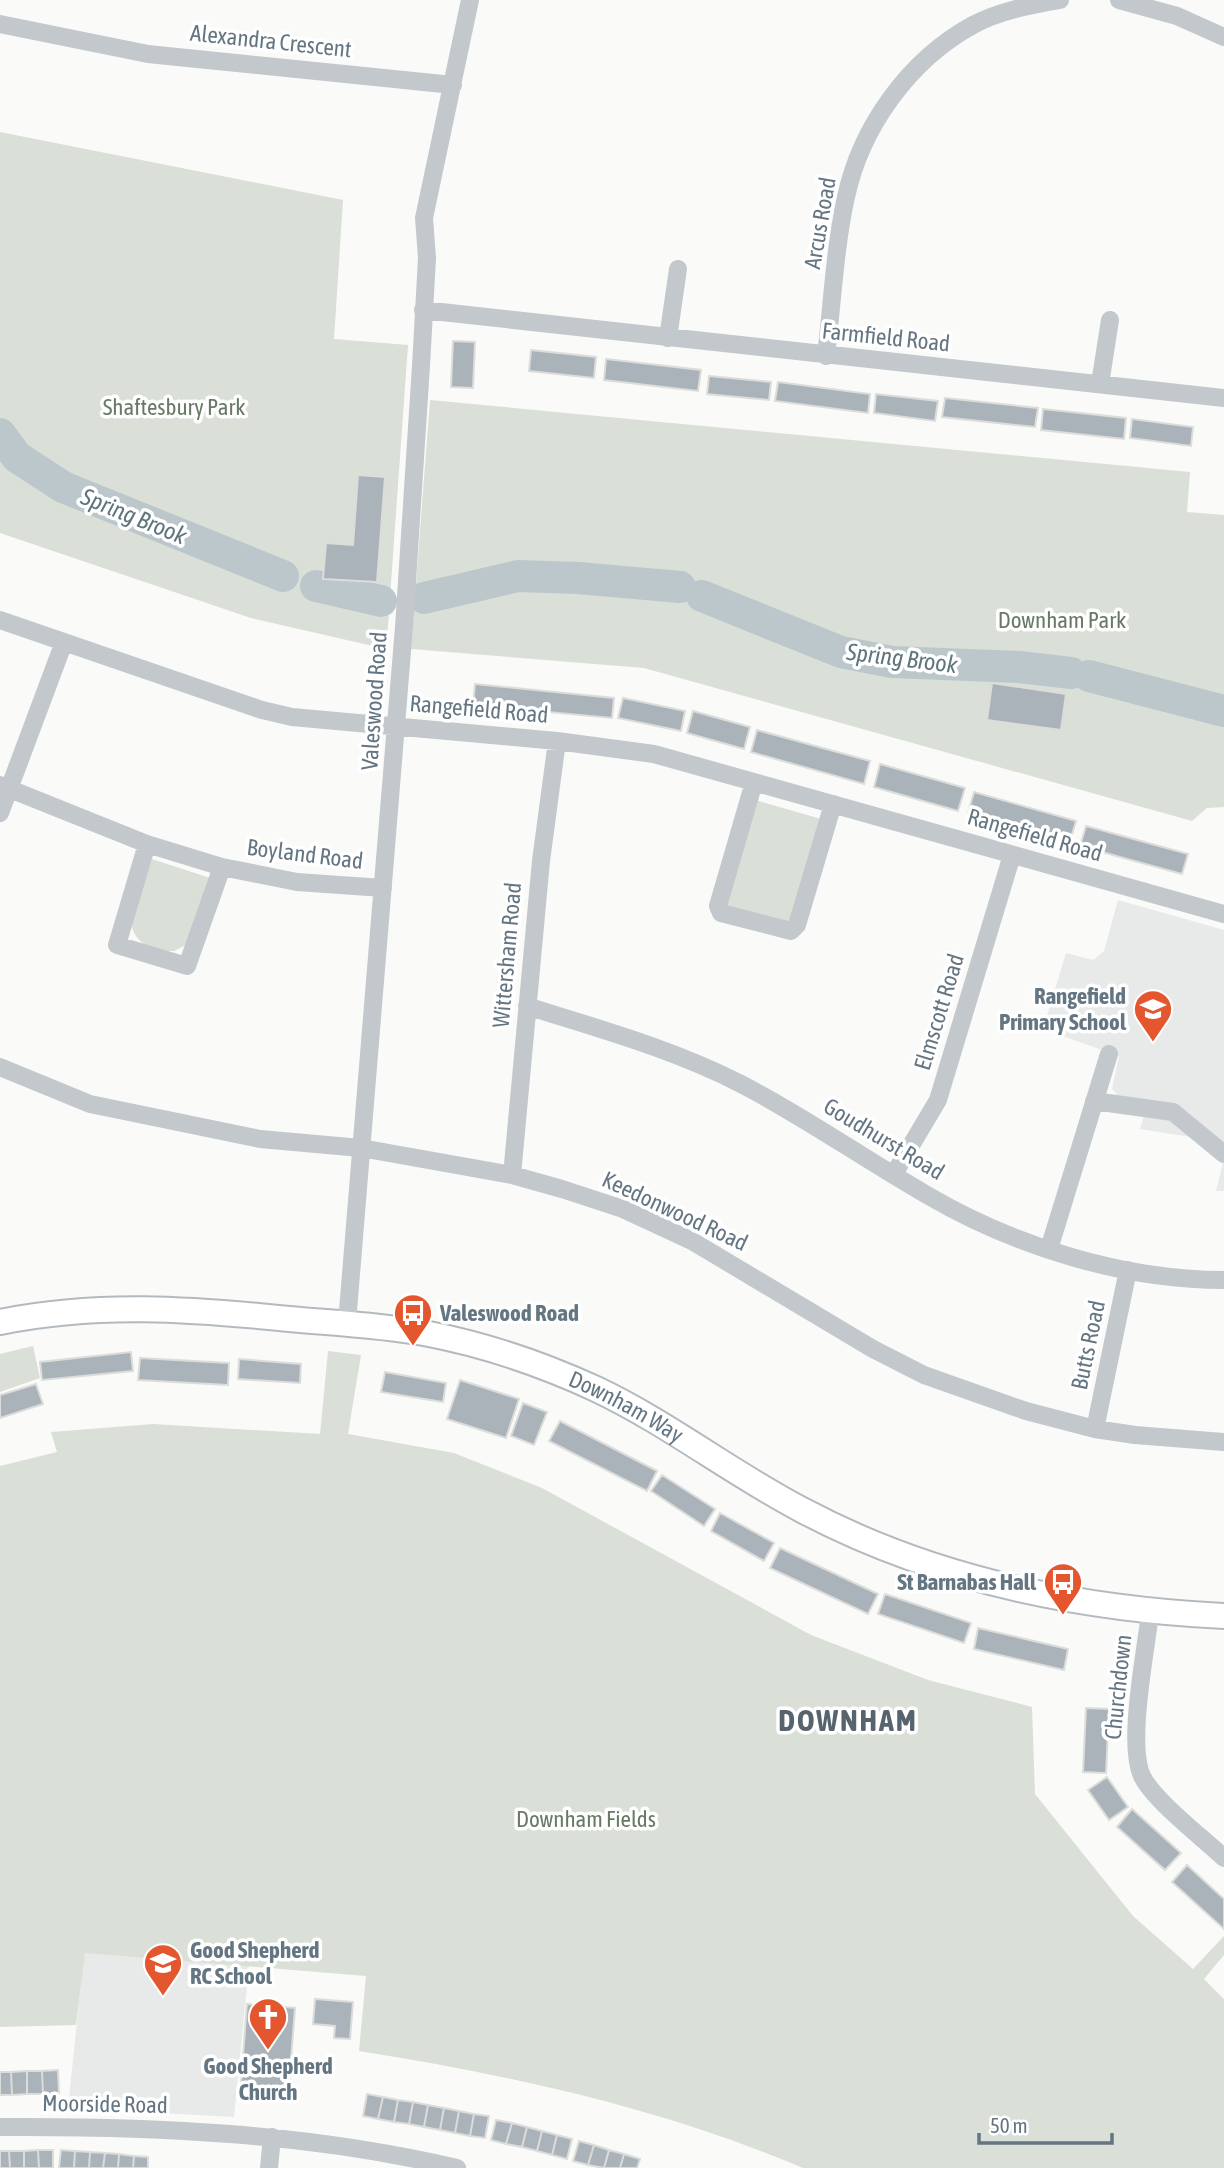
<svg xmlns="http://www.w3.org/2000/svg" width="1224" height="2168" font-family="'Asap Condensed',sans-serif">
  <rect width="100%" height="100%" fill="#fafaf8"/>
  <!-- built -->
  <path fill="#e8e9e9" d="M1118,900L1224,930V1191H1216L1223,1162L1191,1137L1140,1129L1147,1107L1120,1098L1112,1089L1119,1056L1043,1029L1066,953L1093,960L1104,951Z
    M89,1906L249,1965L234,2117L68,2108Z"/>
  <!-- green -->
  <path fill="#dadfd7" d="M0,132L343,200L334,339L408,345L390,597L394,600L393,613L389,614L386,649L251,618L0,533Z
    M430,400L1190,472L1187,512L1224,515V807L1207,808L1192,821L644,668L411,649Z
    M755,800L821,819L791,923L725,907Z
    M152,859L210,878L186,945L174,951C153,952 132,943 131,920Z
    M33,1346L40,1378L0,1392V1354Z
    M328,1351L361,1355L348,1434L454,1453L542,1488L811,1635L928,1680L1032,1707L1035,1794L1133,1916L1193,1969L1224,1936V1955L1204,1979L1224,1999V2168H803C662,2108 510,2075 359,2051L366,1976L85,1953L76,2025L0,2027V1466L57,1452L51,1432L153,1424L320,1434Z"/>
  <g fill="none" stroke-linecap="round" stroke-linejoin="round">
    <!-- river -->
    <path stroke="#bbc7cb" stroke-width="32" d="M0,434L17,457L63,487L283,576
      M316,586L381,601
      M702,596L841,652L892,662L1019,667L1071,673
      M424,598L518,576L578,578L680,587
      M1089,676L1224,711"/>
  </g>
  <!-- building -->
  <path fill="#aab3b9" stroke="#dcdcda" stroke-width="2" d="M453,341L475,342L473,388L451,387Z
    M531,350L596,357L594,378L529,371Z
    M606,359L701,370L698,391L604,380Z
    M709,376L771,382L769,400L707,394Z
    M778,382L870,394L868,413L775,401Z
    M876,394L938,401L935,421L874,413Z
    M945,398L1038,408L1035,427L942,417Z
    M1043,409L1126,418L1124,439L1041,430Z
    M1132,419L1193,427L1191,446L1130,438Z
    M358,475L385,477L377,582L323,579L326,543L353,545Z
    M992,683L1066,694L1061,730L987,720Z
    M475,684L614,698L612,718L473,705Z
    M623,698L685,711L681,731L618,718Z
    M693,711L750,727L744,749L687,733Z
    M757,730L870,761L864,784L751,752Z
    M880,764L965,788L958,811L874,787Z
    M974,792L1076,821L1070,841L968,813Z
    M1086,826L1188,854L1182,874L1080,846Z
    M131,1352L133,1371L42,1380L40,1362Z
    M140,1358L229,1363L228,1385L138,1380Z
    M239,1359L301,1364L300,1383L238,1379Z
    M385,1372L446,1383L443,1402L381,1392Z
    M460,1380L519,1399L506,1438L447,1419Z
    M36,1384L43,1404L0,1418V1395Z
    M523,1403L547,1412L534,1445L511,1436Z
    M560,1421L657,1471L647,1491L549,1441Z
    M662,1475L715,1509L704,1526L651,1491Z
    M720,1513L774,1543L764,1561L711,1531Z
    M780,1548L878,1594L868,1614L770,1568Z
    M885,1594L971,1623L964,1643L878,1614Z
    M978,1628L1068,1649L1064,1670L974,1649Z
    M1086,1708L1109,1709L1106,1773L1083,1772Z
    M1107,1777L1128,1807L1109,1820L1088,1790Z
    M1132,1809L1181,1853L1165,1870L1117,1827Z
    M1187,1865L1224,1899V1929L1172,1882Z
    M315,1999L353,2002L350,2039L334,2038L335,2026L313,2024Z
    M247,2004L295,2008L288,2098L240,2095Z
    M58,2070L59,2093L43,2094L42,2071Z
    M27,2071V2094L12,2095L11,2072Z
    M27,2071H42L43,2094H27Z
    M0,2072H11L12,2095H0Z
    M367,2094L383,2097L378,2119L363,2116Z
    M383,2097L398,2100L394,2122L378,2119Z
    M398,2100L413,2102L409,2124L394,2122Z
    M413,2102L428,2105L424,2127L409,2124Z
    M428,2105L444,2108L440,2130L424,2127Z
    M444,2108L459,2111L455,2133L440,2130Z
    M459,2111L474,2114L470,2136L455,2133Z
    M474,2114L489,2116L485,2138L470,2136Z
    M496,2120L512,2123L506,2144L491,2140Z
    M512,2123L527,2127L522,2147L506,2144Z
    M527,2127L542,2131L537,2151L522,2147Z
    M542,2131L557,2135L552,2155L537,2151Z
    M557,2135L572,2139L567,2159L552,2155Z
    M579,2141L594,2145L588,2165L573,2161Z
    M594,2145L609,2150L604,2168L588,2165Z
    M38,2150L39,2168H24V2151Z
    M38,2150H53V2168H39Z
    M61,2150L75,2151L74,2168H59Z
    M609,2150L624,2154L620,2168H604Z
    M0,2151H9L10,2168H0Z
    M9,2151H24V2168H10Z
    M75,2151L90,2152L89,2168H74Z
    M90,2152L105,2153L103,2168H89Z
    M105,2153L119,2154L118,2168H103Z
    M119,2154L134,2156L133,2168H118Z
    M624,2154L640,2159L637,2168H620Z
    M134,2156L148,2157V2168H133Z"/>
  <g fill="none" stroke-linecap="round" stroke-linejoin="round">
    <!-- secondary casing -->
    <g stroke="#b3babf" stroke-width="28">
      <g id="secondary">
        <path id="s1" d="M0,1322C97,1302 191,1309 289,1319C334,1323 379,1325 424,1333C482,1344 542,1364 596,1389C668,1423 731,1473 802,1510C932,1579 1078,1609 1224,1616"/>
      </g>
    </g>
    <!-- street -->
    <path stroke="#c3c8cc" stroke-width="18" d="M1119,0L1177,16L1224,37
      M0,24L148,54L453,85
      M423,310L1224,398
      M668,338L678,269
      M826,356C832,306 835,246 846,197C861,127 909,60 973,25C999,11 1031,5 1060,0
      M1100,384L1110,320
      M0,620L262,710L292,717L557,741L654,754L1224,914
      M754,782L718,906L721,913L791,931L797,925L833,804
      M0,785L147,844L222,867L297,882L383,888
      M0,813L64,642
      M147,844L117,945L187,966L222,867
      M527,1006C599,1029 673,1049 741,1084C805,1117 864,1159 927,1195C1014,1246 1123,1280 1224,1280
      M0,1067L90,1104L260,1139L361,1148L512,1175L562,1189L623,1209L692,1241L873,1349L924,1375L1026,1411L1095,1429L1135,1435L1224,1442
      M1094,1101L1173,1112L1224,1154
      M894,1174L938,1100L1012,855
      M512,1175L541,861L557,741
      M1049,1249L1109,1054
      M347,1323L404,627L421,366L427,258L424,218L470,0
      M1095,1429L1128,1270
      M1150,1613C1146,1651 1126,1747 1143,1778C1156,1802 1203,1838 1224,1858
      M0,2127C154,2126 307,2133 457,2168
      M269,2168L272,2137"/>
    <!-- secondary -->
    <use href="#secondary" stroke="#fff" stroke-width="24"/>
  </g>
  <!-- icons -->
  <defs>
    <g id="school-pin" transform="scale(2.0125)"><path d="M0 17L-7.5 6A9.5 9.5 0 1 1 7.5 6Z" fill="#e4572e" stroke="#fff"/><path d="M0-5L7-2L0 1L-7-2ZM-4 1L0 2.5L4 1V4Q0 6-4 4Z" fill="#fff"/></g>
    <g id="bus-pin" transform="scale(2.0125)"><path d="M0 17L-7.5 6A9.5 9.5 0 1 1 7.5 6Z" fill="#e4572e" stroke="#fff"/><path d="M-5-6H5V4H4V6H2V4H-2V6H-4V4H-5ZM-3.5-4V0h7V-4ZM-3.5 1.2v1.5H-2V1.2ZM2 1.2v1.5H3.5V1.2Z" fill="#fff"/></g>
    <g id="church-pin" transform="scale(2.0125)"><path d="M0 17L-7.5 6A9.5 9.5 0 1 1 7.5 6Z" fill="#e4572e" stroke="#fff"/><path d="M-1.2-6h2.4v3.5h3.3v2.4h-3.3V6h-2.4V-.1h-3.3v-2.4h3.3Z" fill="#fff"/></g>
  </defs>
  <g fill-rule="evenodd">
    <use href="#school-pin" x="1153" y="1009"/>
    <use href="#bus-pin" x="413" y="1313"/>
    <use href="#bus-pin" x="1063" y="1582"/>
    <use href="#school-pin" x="163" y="1963"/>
    <use href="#church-pin" x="268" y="2017"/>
  </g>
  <g text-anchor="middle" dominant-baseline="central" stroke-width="7" stroke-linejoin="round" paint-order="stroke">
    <!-- street labels -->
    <g font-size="23" fill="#657683" stroke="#fff">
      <text transform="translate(271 41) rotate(6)">Alexandra Crescent</text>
      <text transform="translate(820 223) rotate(-80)">Arcus Road</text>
      <text transform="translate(886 337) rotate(6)">Farmfield Road</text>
      <text transform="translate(374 701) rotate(-86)">Valeswood Road</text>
      <text transform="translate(479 709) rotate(5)">Rangefield Road</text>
      <text transform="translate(1035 835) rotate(16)">Rangefield Road</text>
      <text transform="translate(305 854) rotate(7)">Boyland Road</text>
      <text transform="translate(507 955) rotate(-85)">Wittersham Road</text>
      <text transform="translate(939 1012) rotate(-73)">Elmscott Road</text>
      <text transform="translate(884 1139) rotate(31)">Goudhurst Road</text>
      <text transform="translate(675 1211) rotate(25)">Keedonwood Road</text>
      <text transform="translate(1088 1345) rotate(-78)">Butts Road</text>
      <text stroke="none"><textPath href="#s1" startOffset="642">Downham Way</textPath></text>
      <text transform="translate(1118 1687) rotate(-84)">Churchdown</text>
      <text transform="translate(105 2104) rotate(1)">Moorside Road</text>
    </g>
    <!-- park labels -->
    <g font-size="23" fill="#687a64" stroke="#fff">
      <text x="174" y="407">Shaftesbury Park</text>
      <text x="1062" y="620">Downham Park</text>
      <text x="586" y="1819">Downham Fields</text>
    </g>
    <!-- poi labels -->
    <g font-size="23" font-weight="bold" fill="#657683" stroke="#fff" text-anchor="end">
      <text x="1126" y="996">Rangefield<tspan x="1126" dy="26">Primary School</tspan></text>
      <text x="440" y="1313" text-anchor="start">Valeswood Road</text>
      <text x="1036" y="1582">St Barnabas Hall</text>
      <text x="190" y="1950" text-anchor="start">Good Shepherd<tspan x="190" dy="26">RC School</tspan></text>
      <text x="268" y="2066" text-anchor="middle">Good Shepherd<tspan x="268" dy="26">Church</tspan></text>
    </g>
    <!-- water labels -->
    <g font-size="24" font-style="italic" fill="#60757c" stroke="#fff">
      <text transform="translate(134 516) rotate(22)">Spring Brook</text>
      <text transform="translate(902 658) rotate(7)">Spring Brook</text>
    </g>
    <!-- district labels -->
    <g font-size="30" font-weight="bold" letter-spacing="2" fill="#57646e" stroke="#fff">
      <text x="848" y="1720">DOWNHAM</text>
    </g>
  </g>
  <!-- scale -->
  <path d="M979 2133v10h133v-10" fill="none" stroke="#657683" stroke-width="3.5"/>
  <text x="990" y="2133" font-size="21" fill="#657683" stroke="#ffffff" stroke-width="5" paint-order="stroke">50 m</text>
</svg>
